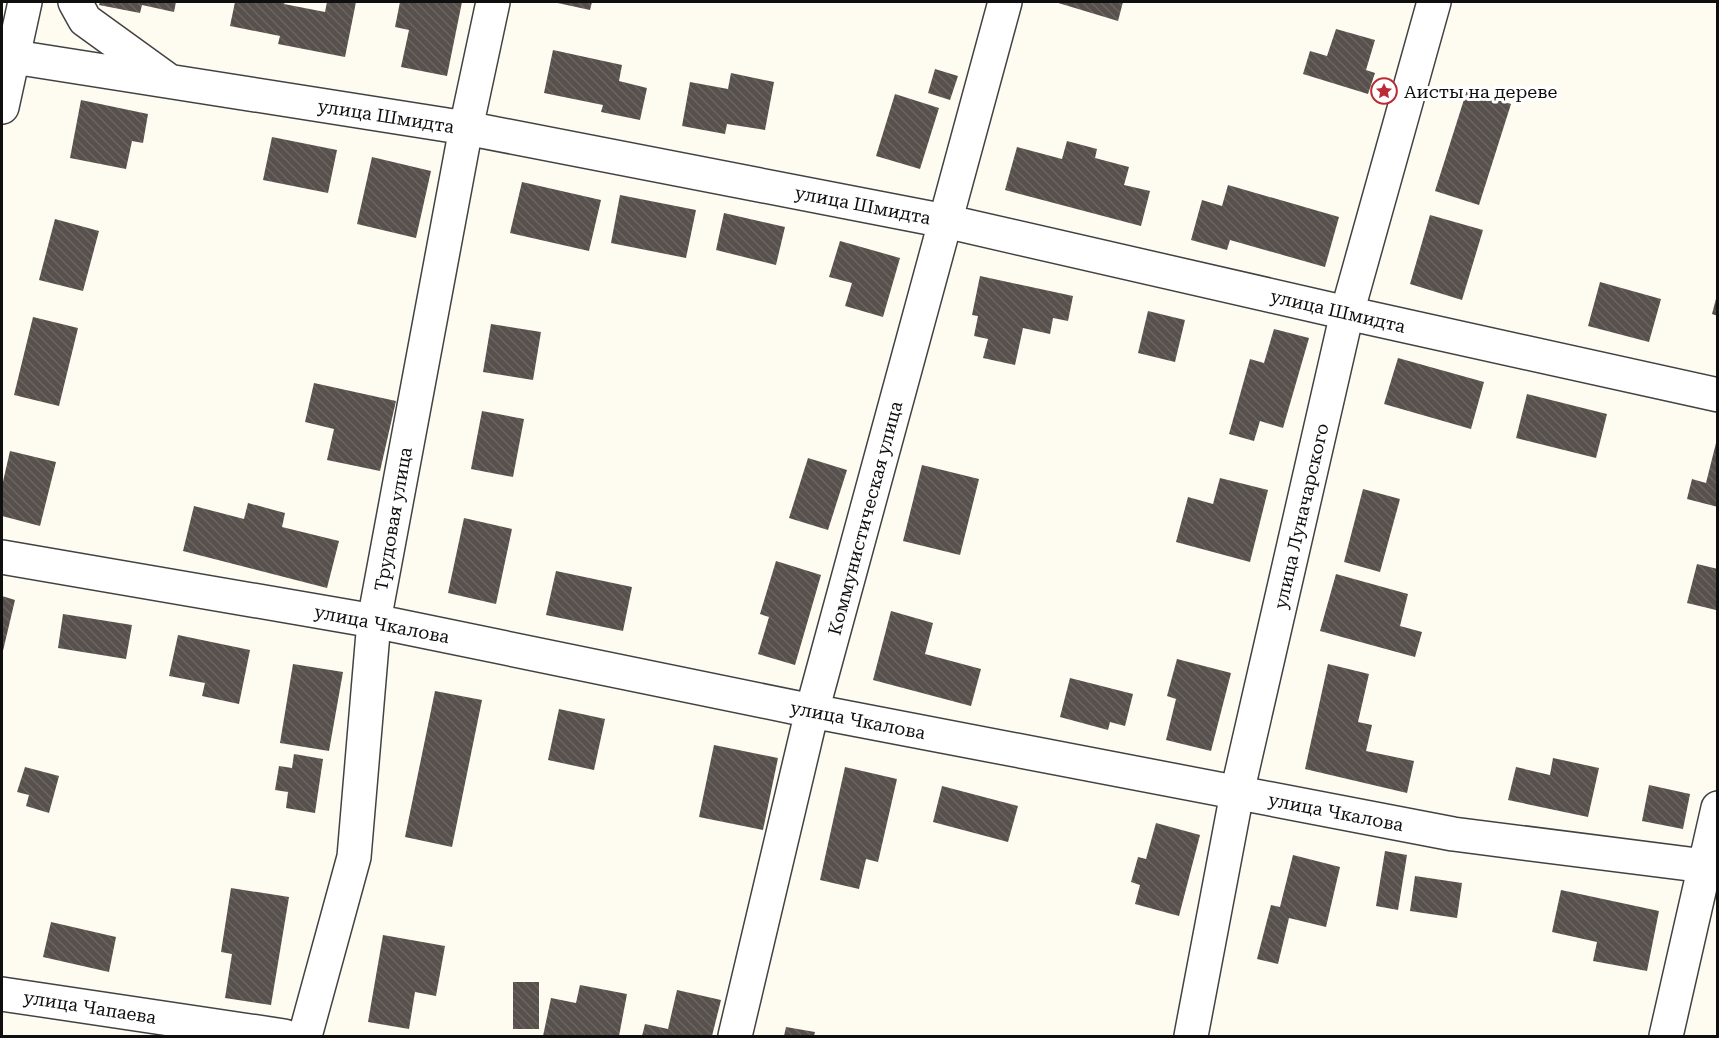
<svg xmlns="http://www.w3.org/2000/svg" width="1719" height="1038" font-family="'Roboto Serif',serif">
  <defs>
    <pattern id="building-back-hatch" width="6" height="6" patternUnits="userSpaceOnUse" patternTransform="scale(1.5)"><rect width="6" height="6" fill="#57504c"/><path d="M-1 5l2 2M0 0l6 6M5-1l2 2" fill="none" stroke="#6a6561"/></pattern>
  </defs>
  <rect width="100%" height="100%" fill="#fefbf1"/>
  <!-- building -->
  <path fill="url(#building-back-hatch)" d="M100,2H176L174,12L142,5L140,13L99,5Z
    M235,2H285L284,4L325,12L327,2H356L345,57L278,44L280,36L230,26Z
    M400,2H462L447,76L401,67L409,30L395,27Z
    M553,2H592L590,10Z
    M1055,2H1123L1118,21Z
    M1336,29L1375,40L1366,70L1375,73L1368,94L1303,74L1310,51L1327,56Z
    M553,50L622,65L619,81L647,88L640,120L601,112L603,105L544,93Z
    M935,69L958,76L950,100L928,93Z
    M731,73L774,82L765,130L727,124L725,134L682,126L690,82L728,89Z
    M1467,90L1511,104L1479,205L1435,191Z
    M895,94L939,108L920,169L876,156Z
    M81,100L148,114L143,143L132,141L126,169L70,158Z
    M272,137L337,150L328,193L263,180Z
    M1067,141L1097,149L1095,158L1129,167L1124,185L1150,191L1141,226L1005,190L1017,147L1062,159Z
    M372,157L431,171L416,238L357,224Z
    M522,182L601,200L589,251L510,233Z
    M1228,185L1339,217L1325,267L1230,240L1227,250L1191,240L1202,200L1222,206Z
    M620,195L696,210L686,258L611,243Z
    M724,213L785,227L776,265L716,250Z
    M1430,215L1483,230L1462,300L1410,284Z
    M55,219L99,231L83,291L39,280Z
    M840,241L900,258L883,317L845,306L852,283L829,277Z
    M980,276L1073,296L1068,321L1053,318L1050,334L1023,328L1015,365L983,358L988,339L974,336L978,316L972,315Z
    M1600,282L1661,299L1649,342L1588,326Z
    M1717,295H1718V316L1712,314Z
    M1148,311L1185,320L1175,362L1138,353Z
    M33,317L78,328L59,406L14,395Z
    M491,324L541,332L533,380L483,372Z
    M1274,329L1309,338L1283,428L1260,421L1254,441L1229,434L1250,359L1264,363Z
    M1398,358L1484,382L1471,429L1384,404Z
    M314,383L396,401L380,471L327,460L334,429L305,422Z
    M1527,394L1607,414L1596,458L1516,438Z
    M482,411L524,419L513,477L471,469Z
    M1717,439H1718V507L1687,499L1692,479L1706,483Z
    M10,451L56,462L40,526L2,516V486Z
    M808,458L847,470L828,530L789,518Z
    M922,465L979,479L960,555L903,541Z
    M1220,478L1268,490L1250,562L1176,542L1188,497L1213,504Z
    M1363,489L1400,499L1380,572L1344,562Z
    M248,503L285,513L282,527L339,541L327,588L183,551L194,506L244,519Z
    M464,518L512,529L496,604L448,593Z
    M776,561L821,575L795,665L758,654L769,617L760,614Z
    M1697,564L1718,569V602L1716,610L1687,603Z
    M556,571L632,587L623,631L546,615Z
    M1336,574L1408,594L1400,626L1422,632L1415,657L1320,631Z
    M2,596L15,600L2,655Z
    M891,611L933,623L925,654L981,669L971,706L873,680Z
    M63,614L132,625L126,659L58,648Z
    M178,635L250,650L239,704L202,696L205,683L169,676Z
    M1177,659L1231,673L1211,751L1166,740L1176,699L1167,696Z
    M293,664L343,672L329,751L280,743Z
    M1328,664L1369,674L1358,722L1372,725L1366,751L1414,761L1407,793L1305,769Z
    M1070,678L1133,694L1125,726L1110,722L1108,730L1060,717Z
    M435,691L482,700L452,847L405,837Z
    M559,709L605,719L594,770L548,760Z
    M714,745L778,758L763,830L699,817Z
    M294,754L323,759L315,813L286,808L288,792L275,790L279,766L292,768Z
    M1553,758L1599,768L1588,817L1508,800L1516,767L1550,775Z
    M25,767L59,776L49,813L26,806L29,795L17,792Z
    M845,767L897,779L878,862L866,859L859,889L820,880Z
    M1649,785L1690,794L1683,829L1642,821Z
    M942,786L1018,806L1008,842L933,822Z
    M1156,823L1200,835L1179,916L1135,904L1140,885L1131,882L1138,857L1146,859Z
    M1385,851L1407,855L1398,910L1376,906Z
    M1293,855L1340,867L1326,927L1289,918L1278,964L1257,959L1271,905L1280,907Z
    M1415,876L1462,883L1457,918L1410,911Z
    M231,888L289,897L271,1005L225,998L232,954L221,952Z
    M1561,890L1659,911L1647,971L1593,961L1597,942L1552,932Z
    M51,922L116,937L109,972L43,957Z
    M383,935L445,946L436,996L415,992L409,1029L368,1022Z
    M513,982H539V1029H513Z
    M580,985L627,994L619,1036H543L551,998L576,1003Z
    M677,990L721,1000L712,1036H642L645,1024L668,1029Z
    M786,1027L815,1032L814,1036H784Z"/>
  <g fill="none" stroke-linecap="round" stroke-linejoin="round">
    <!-- minor casing -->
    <g stroke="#424242" stroke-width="36">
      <path id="minor" d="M75,2L85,20L168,80
        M2,55L466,128L945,221L1347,313L1718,395
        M2,107L25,2
        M2,557L374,621L812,711L1453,834L1705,866L1718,870
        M2,994L284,1036
        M305,1036L354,857L374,621L466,128L493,2
        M735,1036L812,711L1005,2
        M1191,1036L1237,793L1347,313L1434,2
        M1666,1036L1718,808"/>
    </g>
    <!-- minor -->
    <use href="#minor" stroke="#fff" stroke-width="33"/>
  </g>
  <!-- icons -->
  <defs>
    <g id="sight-ring" transform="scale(1.35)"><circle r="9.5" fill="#fff" stroke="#ba2b36" stroke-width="1.5"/><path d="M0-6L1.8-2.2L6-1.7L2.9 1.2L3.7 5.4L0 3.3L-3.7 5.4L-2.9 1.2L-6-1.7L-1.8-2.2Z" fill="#ba2b36"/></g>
  </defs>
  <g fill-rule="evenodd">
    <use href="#sight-ring" x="1384" y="91"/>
  </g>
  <g text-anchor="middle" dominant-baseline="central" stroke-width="6" stroke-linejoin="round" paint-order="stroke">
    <!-- poi labels -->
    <g font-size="18" fill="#0f0f0f" stroke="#fff" text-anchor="start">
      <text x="1404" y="91">Аисты на дереве</text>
    </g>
    <!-- street labels -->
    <g font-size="18" fill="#0f0f0f" stroke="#fff">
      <text transform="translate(386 116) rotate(9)">улица Шмидта</text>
      <text transform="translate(863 205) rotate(11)">улица Шмидта</text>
      <text transform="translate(1338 311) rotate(13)">улица Шмидта</text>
      <text transform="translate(1301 516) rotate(-77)">улица Луначарского</text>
      <text transform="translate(865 518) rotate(-75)">Коммунистическая улица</text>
      <text transform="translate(393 519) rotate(-80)">Трудовая улица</text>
      <text transform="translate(382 624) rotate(11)">улица Чкалова</text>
      <text transform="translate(858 720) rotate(11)">улица Чкалова</text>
      <text transform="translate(1336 812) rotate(11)">улица Чкалова</text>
      <text transform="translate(90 1007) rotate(9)">улица Чапаева</text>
    </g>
  </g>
  <!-- border -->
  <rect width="1719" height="1038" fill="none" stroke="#0f0f0f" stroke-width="6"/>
</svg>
